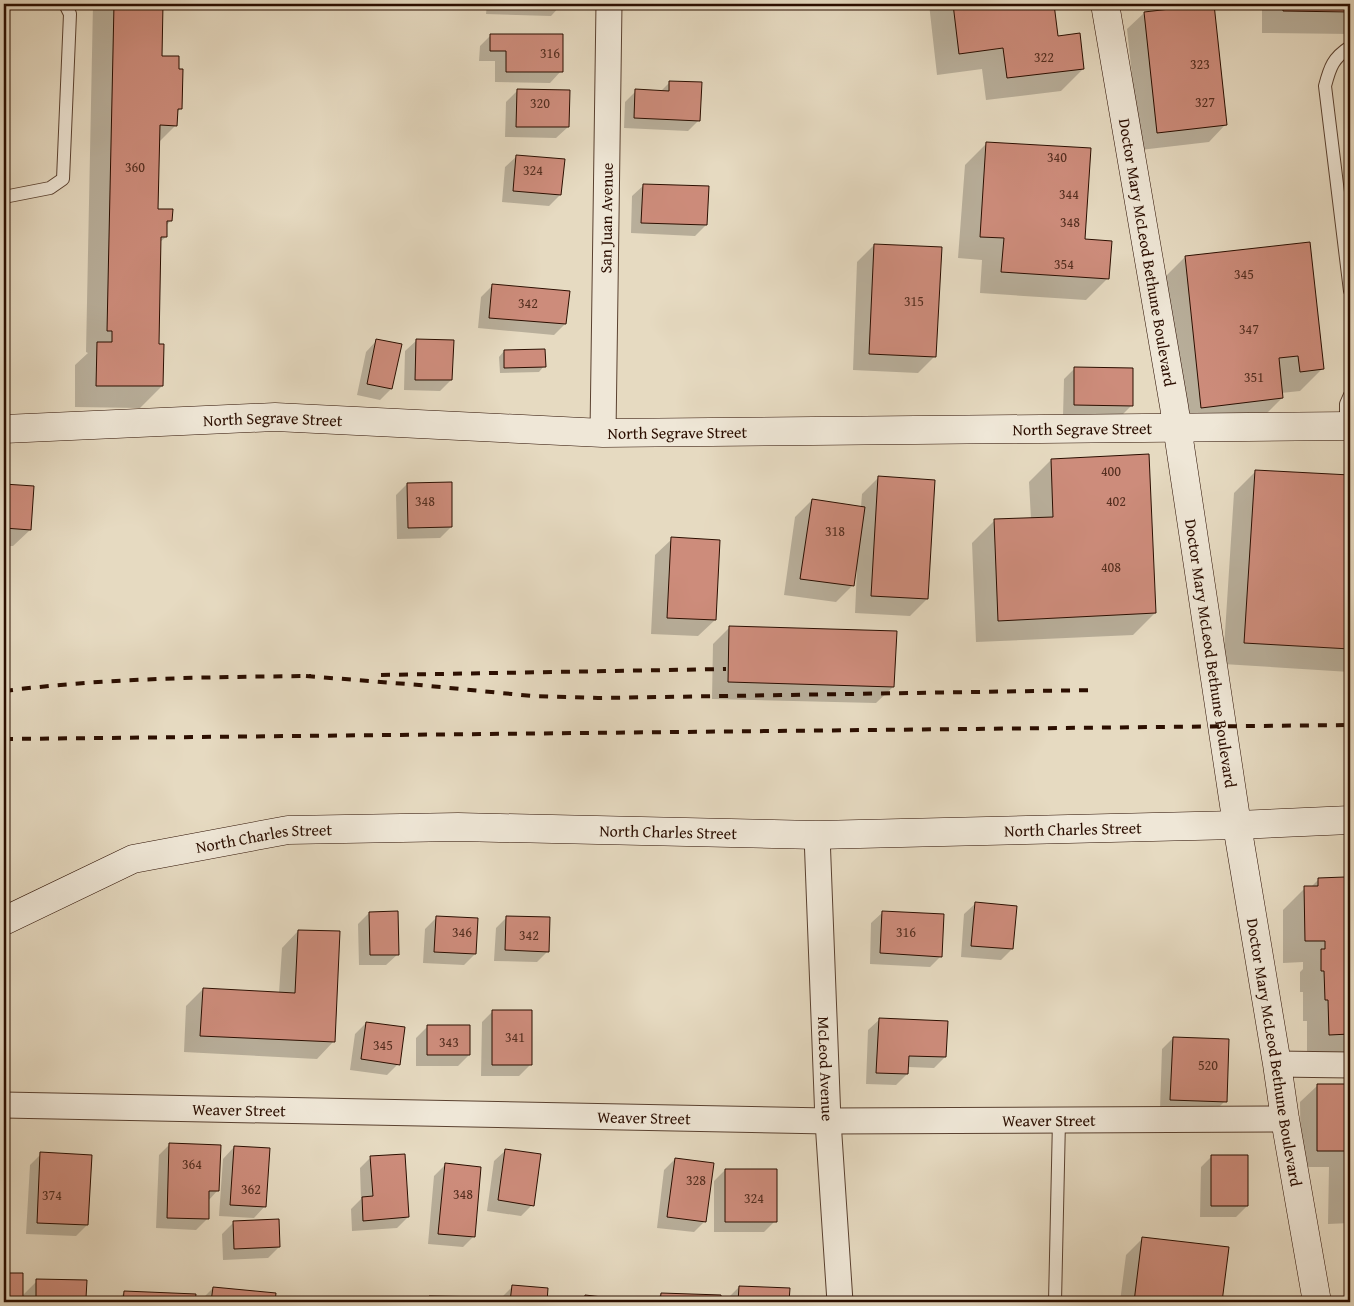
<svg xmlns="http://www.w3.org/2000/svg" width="1354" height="1306" font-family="'Gentium Book Plus',serif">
  <rect width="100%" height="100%" fill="#e6dac1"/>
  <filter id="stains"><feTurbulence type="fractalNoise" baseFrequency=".004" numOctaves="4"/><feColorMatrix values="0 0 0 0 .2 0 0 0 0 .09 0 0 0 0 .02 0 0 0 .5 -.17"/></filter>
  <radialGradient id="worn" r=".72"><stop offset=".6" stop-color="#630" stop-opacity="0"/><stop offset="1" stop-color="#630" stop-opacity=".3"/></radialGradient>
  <!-- shadow -->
  <path fill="#0003" d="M93,4H162L160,57L181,108L176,113V125L158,143L157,210L171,220L166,226V237L160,242L158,345L162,386L140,408L75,407V365L88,353L86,352Z
    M487,4H562L551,16L486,14Z
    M929,4H1053L1057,37L1083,69L1061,91L986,100L982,69L937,75Z
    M1262,4H1350V34L1262,33Z
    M1144,13L1225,125L1209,142L1140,150L1127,29Z
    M491,35L561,71L550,83L495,82V61H479L480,46Z
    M670,82L699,120L688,131L624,128L625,102L636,91L660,92Z
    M517,91L568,127L556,138L505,137L506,102Z
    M987,143L1084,240L1108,278L1086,300L980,293L982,260L958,258L965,165Z
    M517,156L560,195L549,206L502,202L505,167Z
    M644,185L706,225L695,236L631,233L632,196Z
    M874,245L935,356L918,373L853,370L857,262Z
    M1185,257L1322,369L1300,391L1281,393L1282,398L1260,420L1180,429L1163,279Z
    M492,286L565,324L554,335L478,328L481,297Z
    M377,340L391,389L380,400L357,395L366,352Z
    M417,340L451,380L440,391L404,390L405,351Z
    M504,351L544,366L539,372L500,373L499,357Z
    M1075,368L1131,406L1120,417L1063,416L1064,379Z
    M1051,460L1155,613L1133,635L976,642L972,543L994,521L1031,519L1029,482Z
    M1256,471L1350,477V672L1223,664L1234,493Z
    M878,478L927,599L910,616L855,613L857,570H855L853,585L836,602L784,595L795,517L812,500L861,507L862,494Z
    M407,484L451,527L440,538L397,539L396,495Z
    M4,486L33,488L30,530L13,546H4Z
    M672,539L715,620L698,636L651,634L655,555Z
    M730,627L893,687L876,703L712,699L713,644Z
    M1319,879L1344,885H1350V1056H1307V1021H1303V992H1300V972L1303,969V962L1283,963V910L1305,888L1311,887Z
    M976,903L1012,949L1001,960L961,957L964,914Z
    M883,912L941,956L930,967L870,964L871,923Z
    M369,913L398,954L386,965H359L358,924Z
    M507,917L548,951L537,962L494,961L496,928Z
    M436,918L475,954L464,965L423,963L425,929Z
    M298,931L333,1042L317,1059L184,1052L186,1006L203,989L279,993L282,948Z
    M493,1011L530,1065L519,1076H481L482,1022Z
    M880,1019L945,1057L934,1068L908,1067L907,1074L896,1085L866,1084L868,1030Z
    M366,1023L398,1064L387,1075L350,1070L355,1034Z
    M427,1027L469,1055L458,1066H416V1038Z
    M1173,1038L1225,1101L1214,1112L1160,1110L1162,1049Z
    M1317,1086H1350V1223L1328,1224L1329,1167H1301L1300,1102Z
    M170,1144L218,1190L208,1201L207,1219L196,1230L156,1228L159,1155Z
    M234,1147L265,1206L254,1218L219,1216L223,1159Z
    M506,1150L532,1205L521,1216L487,1211L494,1161Z
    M41,1154L87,1225L76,1236L26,1234L30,1165Z
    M1212,1156L1247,1206L1236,1217H1200L1201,1167Z
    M371,1157L408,1217L397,1228L352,1231L351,1209L361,1199L360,1168Z
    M675,1159L705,1221L694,1232L657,1228L664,1170Z
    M445,1165L474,1236L463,1247L428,1244L434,1176Z
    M725,1170L775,1221L764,1232H714V1181Z
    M233,1223L279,1247L268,1258L223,1260L222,1234Z
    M1143,1238L1227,1248L1221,1302H1120L1126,1255Z
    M4,1274H21L22,1296L37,1281L85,1300H104V1302H4Z
    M512,1287L546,1290L545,1302H501V1298Z
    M739,1287L788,1289V1302H724Z
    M213,1288L274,1294V1302H202V1299Z
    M124,1293L194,1295V1302H115Z
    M661,1294L720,1296V1302H653Z
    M585,1296L639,1302H579Z
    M430,1297L492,1299V1302H425Z"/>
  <!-- building -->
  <path fill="#cd8c7b" stroke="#2b0e00" d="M114,4H163L162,56H179V69H183L182,109H178L177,126L160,125L158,209H173L172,221H167V237H161L159,344H164L163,386H96L97,342H112V331H107Z
    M507,4H563V6Z
    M953,4H1054L1058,36L1080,33L1084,69L1007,78L1003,48L959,54Z
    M1214,4L1227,125L1157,133L1144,12Z
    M1283,4H1350V12L1283,11Z
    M490,34H563V72H506V51H490Z
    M669,81L702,82L700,121L634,118L635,89L669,91Z
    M517,89L570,90L569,127H516Z
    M986,142L1091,148L1085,239L1112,241L1109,279L1001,272L1004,238L980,237Z
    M516,155L565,159L561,195L513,191Z
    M643,184L709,186L707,225L641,223Z
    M1310,242L1324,369L1300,372L1298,356L1279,358L1283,398L1201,408L1185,256Z
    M874,244L942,247L936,357L869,354Z
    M492,284L570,291L566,324L489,318Z
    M376,339L402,344L392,389L367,384Z
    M416,339L454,340L452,380H415Z
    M545,349L546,367L504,368V350Z
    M1074,367L1133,368V406L1074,405Z
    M1149,454L1156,613L998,621L994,519L1053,517L1051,459Z
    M1255,470L1350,475V649L1244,643Z
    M878,476L935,480L928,599L871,596Z
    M452,482V527L408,528L407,483Z
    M4,484L34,486L31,530L4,528Z
    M812,499L865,507L854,586L800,579Z
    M671,537L720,540L716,620L667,618Z
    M729,626L897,631L894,687L728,682Z
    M1345,877V884H1350V1034L1329,1035L1328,1000H1325L1324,971H1321V949H1325V941H1305L1304,886H1318V878Z
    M975,902L1017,906L1013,949L971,946Z
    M398,911L399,955H370L369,912Z
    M882,911L944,914L942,957L880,953Z
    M436,916L478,918L476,954L434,952Z
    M506,916L550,917L549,952L505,950Z
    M298,930L340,931L335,1042L200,1036L203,988L295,993Z
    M492,1010H532V1065H492Z
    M879,1018L948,1021L946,1057L909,1056L908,1074L876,1073Z
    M366,1022L405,1027L400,1065L361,1059Z
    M427,1025H470V1055H427Z
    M1173,1037L1229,1039L1227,1102L1170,1100Z
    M1317,1084H1350V1207H1345V1151H1317Z
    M169,1143L221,1145L219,1191H209V1219L167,1218Z
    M234,1146L270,1148L266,1207L230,1205Z
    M505,1149L541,1154L534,1206L498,1200Z
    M40,1152L92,1155L88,1225L37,1223Z
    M405,1154L409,1217L363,1221L362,1197L373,1196L370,1156Z
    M1211,1155H1248V1206H1211Z
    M675,1158L714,1163L706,1222L667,1217Z
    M445,1163L481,1167L475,1237L438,1234Z
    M725,1169H777V1222H725Z
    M279,1219L280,1247L234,1249L233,1221Z
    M1142,1237L1229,1247L1222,1302H1134Z
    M4,1273H23V1302H4Z
    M36,1279L87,1280L86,1298L106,1299V1302H36Z
    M512,1285L548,1288L547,1302H510Z
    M739,1286L790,1288L789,1302H738Z
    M213,1287L276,1293L275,1302H211Z
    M124,1291L196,1294L195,1302H123Z
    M661,1293L721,1295V1302H660Z
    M585,1295L646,1302H584Z
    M429,1296L493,1297V1302H429Z
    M312,1297L352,1302H311Z"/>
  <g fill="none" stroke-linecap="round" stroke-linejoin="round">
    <!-- lane casing -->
    <g stroke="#5a4130" stroke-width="14">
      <path id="lane" d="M1350,47C1333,58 1330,67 1325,86L1350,291
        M4,197L50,188L63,179L70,14L65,4
        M1346,426V404L1350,395
        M1055,1302L1059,1120"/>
    </g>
    <!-- street casing -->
    <g stroke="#5a4130" stroke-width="27">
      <g id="street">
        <path id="s1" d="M603,433L609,4"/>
        <path id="s2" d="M817,835L828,1121L840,1302"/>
        <path d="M1277,1064L1350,1065"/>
        <path id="s3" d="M4,1105L828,1121L1285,1119"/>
      </g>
    </g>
    <!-- secondary casing -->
    <g stroke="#2b0e00" stroke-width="29">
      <g id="secondary">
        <path id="s4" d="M1105,4L1174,406L1237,825L1277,1064L1285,1119L1317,1302"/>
        <path id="s5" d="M4,429L275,417L603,433L1350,426"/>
        <path id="s6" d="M4,921L133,859L288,830L458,827L817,835L1237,825L1350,820"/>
      </g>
    </g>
    <!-- lane -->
    <use href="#lane" stroke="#efe7d7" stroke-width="12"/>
    <!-- street -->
    <use href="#street" stroke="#efe7d7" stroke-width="25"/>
    <!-- secondary -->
    <use href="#secondary" stroke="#efe7d7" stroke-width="28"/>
    <!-- rail -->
    <path stroke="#2b0e00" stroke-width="4" stroke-dasharray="9 9" stroke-linecap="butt" d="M381,675L726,669
      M306,676L419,685L532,696L598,698L1097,690
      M4,691C106,678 208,677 311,676
      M4,739L1350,725"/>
  </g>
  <g text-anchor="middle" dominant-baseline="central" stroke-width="4.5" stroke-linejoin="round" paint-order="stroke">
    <!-- number labels -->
    <g font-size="14" fill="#542e1f">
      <text x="550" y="53">316</text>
      <text x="1044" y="57">322</text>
      <text x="1200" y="64">323</text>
      <text x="1205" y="102">327</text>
      <text x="540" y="103">320</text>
      <text x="1057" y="157">340</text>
      <text x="135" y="167">360</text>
      <text x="533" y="170">324</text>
      <text x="1069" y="194">344</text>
      <text x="1070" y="222">348</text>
      <text x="1064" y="264">354</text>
      <text x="1244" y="274">345</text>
      <text x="914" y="301">315</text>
      <text x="528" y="303">342</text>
      <text x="1249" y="329">347</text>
      <text x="1254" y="377">351</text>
      <text x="1111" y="471">400</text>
      <text x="425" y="501">348</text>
      <text x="1116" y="501">402</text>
      <text x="835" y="531">318</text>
      <text x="1111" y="567">408</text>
      <text x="462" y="932">346</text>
      <text x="906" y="932">316</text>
      <text x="529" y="935">342</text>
      <text x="515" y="1037">341</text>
      <text x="449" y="1042">343</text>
      <text x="383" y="1045">345</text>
      <text x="1208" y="1065">520</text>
      <text x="192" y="1164">364</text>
      <text x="696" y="1180">328</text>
      <text x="251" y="1189">362</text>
      <text x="463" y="1194">348</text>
      <text x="52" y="1195">374</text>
      <text x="754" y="1198">324</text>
    </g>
    <!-- street labels -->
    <g font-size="16" fill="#2b0e00" stroke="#efe7d7">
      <text stroke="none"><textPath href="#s1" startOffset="215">San Juan Avenue</textPath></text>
      <text stroke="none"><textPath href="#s4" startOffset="252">Doctor Mary McLeod Bethune Boulevard</textPath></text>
      <text stroke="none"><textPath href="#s5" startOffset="269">North Segrave Street</textPath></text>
      <text stroke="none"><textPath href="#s5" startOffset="1079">North Segrave Street</textPath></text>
      <text stroke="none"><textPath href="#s5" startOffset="674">North Segrave Street</textPath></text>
      <text stroke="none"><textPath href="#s4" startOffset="658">Doctor Mary McLeod Bethune Boulevard</textPath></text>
      <text stroke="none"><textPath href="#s6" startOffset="1086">North Charles Street</textPath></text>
      <text stroke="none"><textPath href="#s6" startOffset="681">North Charles Street</textPath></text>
      <text stroke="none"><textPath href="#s6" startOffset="276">North Charles Street</textPath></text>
      <text stroke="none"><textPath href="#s4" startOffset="1062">Doctor Mary McLeod Bethune Boulevard</textPath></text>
      <text stroke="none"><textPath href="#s2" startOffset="234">McLeod Avenue</textPath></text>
      <text stroke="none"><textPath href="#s3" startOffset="235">Weaver Street</textPath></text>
      <text stroke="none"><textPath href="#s3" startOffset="640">Weaver Street</textPath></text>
      <text stroke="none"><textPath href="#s3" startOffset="1045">Weaver Street</textPath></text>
    </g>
  </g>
  <!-- margin -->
  <rect width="1354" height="1306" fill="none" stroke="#e6dac1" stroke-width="20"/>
  <rect x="5" y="5" width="1344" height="1296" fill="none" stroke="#2b0e00" stroke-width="2.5"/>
  <rect x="10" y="10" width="1334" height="1286" fill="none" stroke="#2b0e00"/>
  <rect width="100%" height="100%" filter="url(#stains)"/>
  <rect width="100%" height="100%" fill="url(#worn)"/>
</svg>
